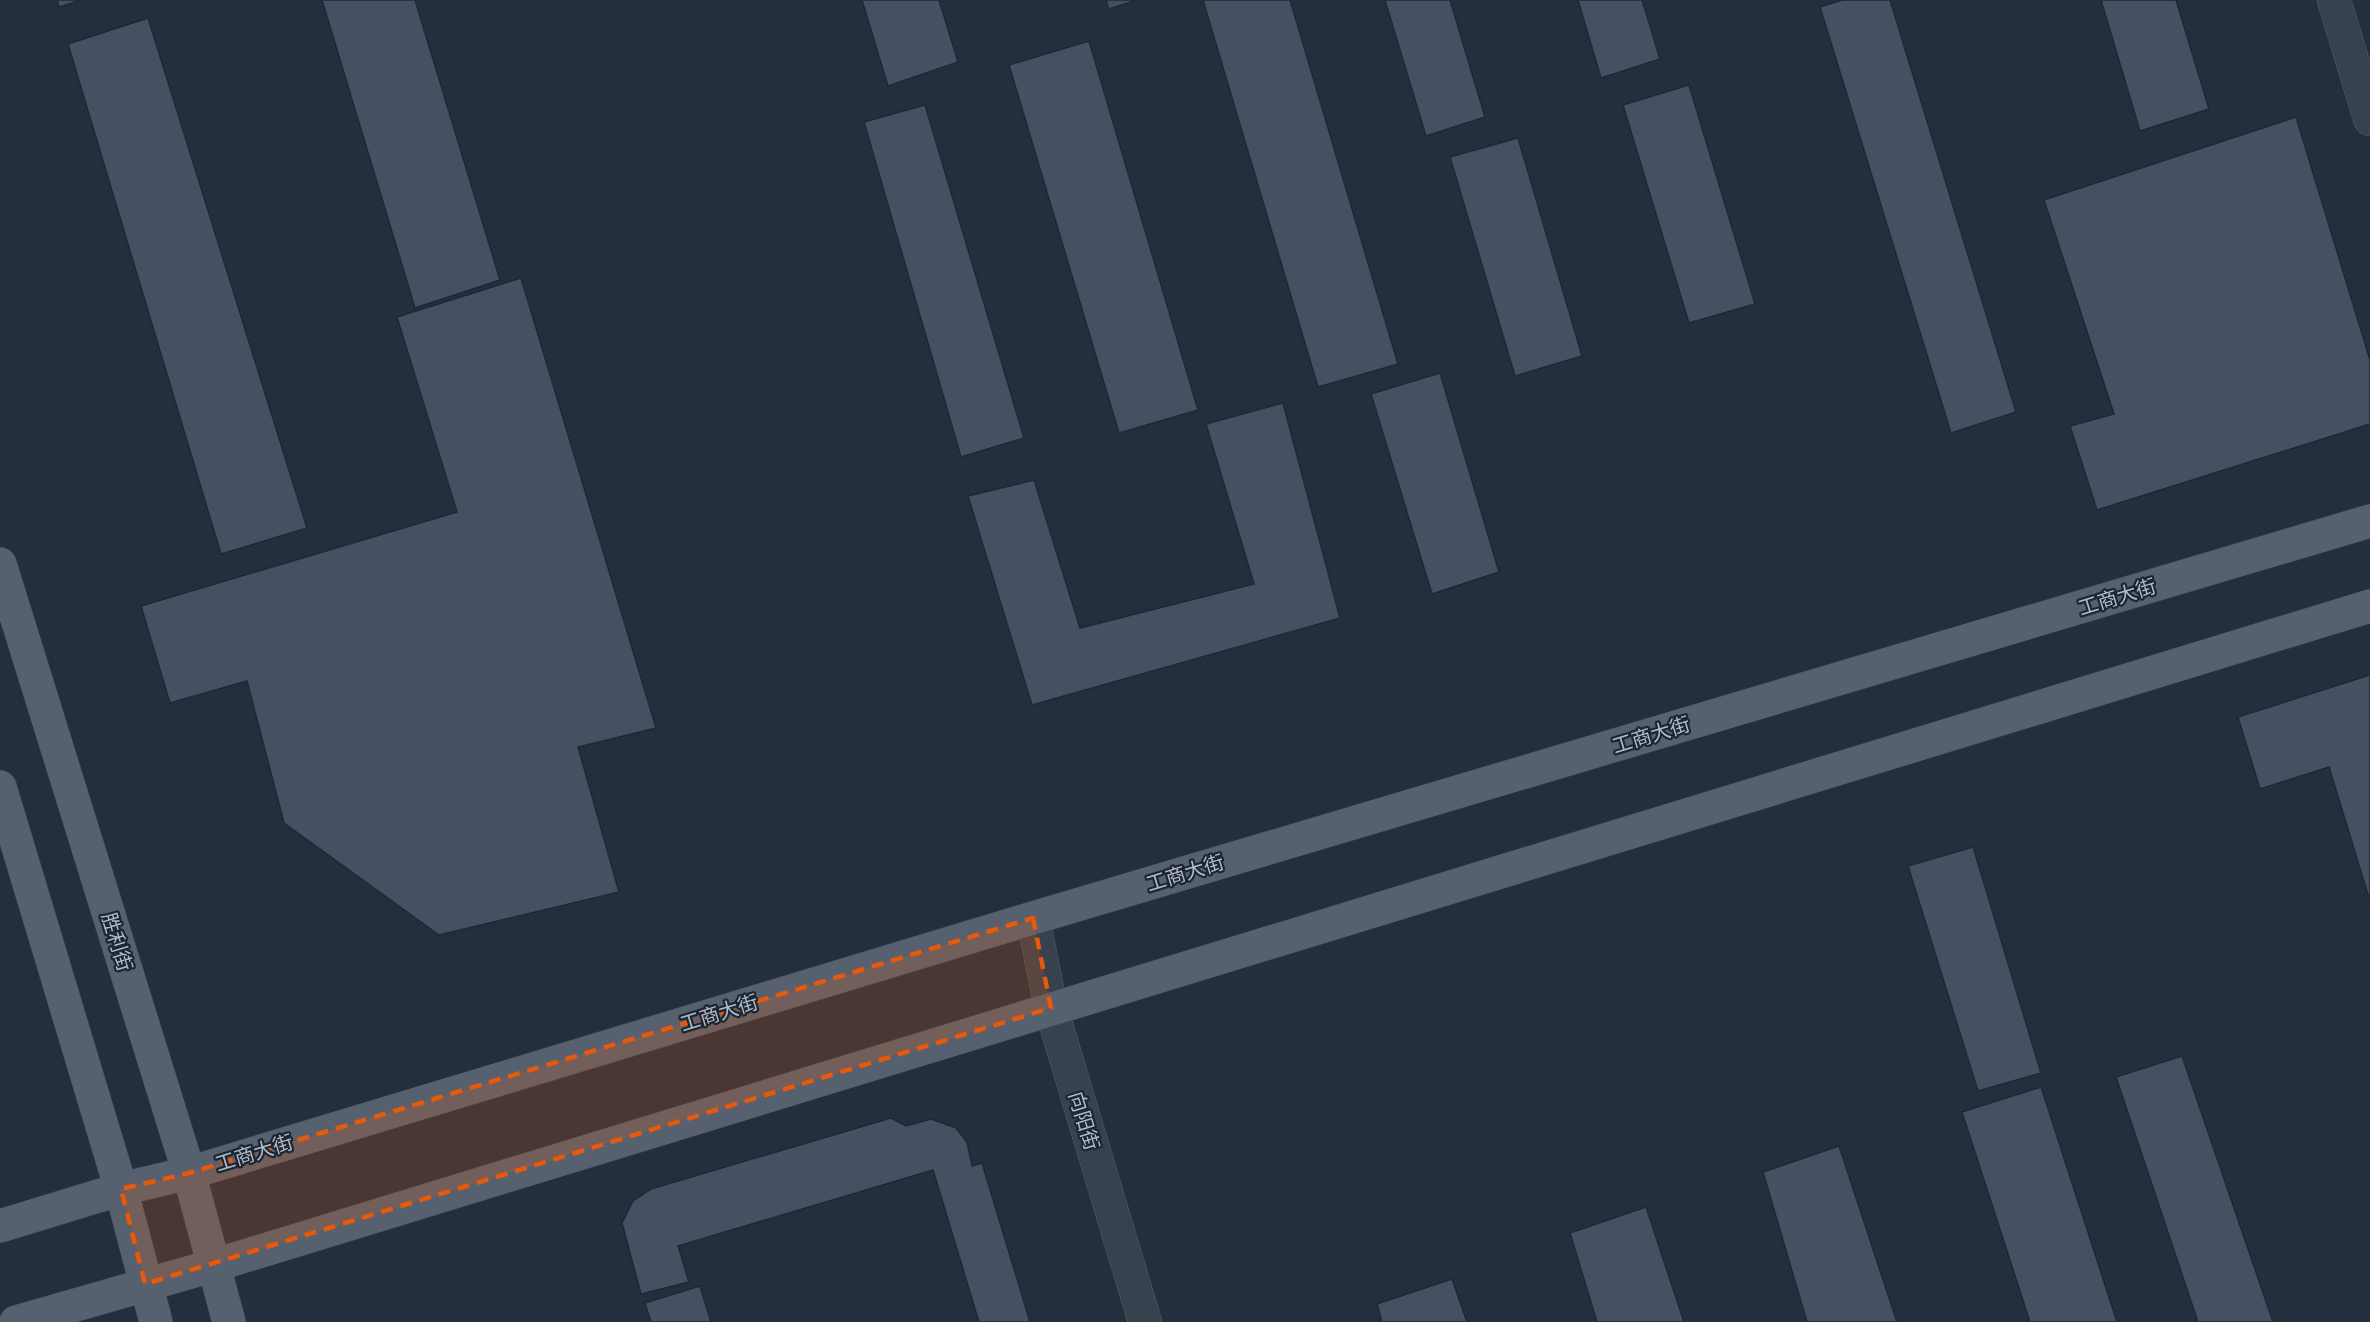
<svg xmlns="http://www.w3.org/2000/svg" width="2370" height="1322" font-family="'Fira Sans','Noto Sans SC',sans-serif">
  <rect width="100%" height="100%" fill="#242f3e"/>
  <!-- building -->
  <path fill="#455162" stroke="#1f2835" stroke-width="1.5" d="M57,0H82L59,7Z
    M322,0H415L500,280L415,308Z
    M862,0H939L958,62L888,86Z
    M1106,0H1137L1109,9Z
    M1203,0H1290L1398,364L1318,387Z
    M1385,0H1450L1485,117L1426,136Z
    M1578,0H1642L1660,59L1601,78Z
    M1842,0H1890L2016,412L1951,433L1820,7Z
    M2101,0H2176L2209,109L2140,131Z
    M148,18L307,528L221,554L68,44Z
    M1089,41L1198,410L1119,433L1009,65Z
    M1689,85L1755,304L1689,323L1623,105Z
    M925,105L1024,438L961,457L864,122Z
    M2296,117L2370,360V424L2097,510L2070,426L2114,414L2044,200Z
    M1518,138L1582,356L1515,376L1450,157Z
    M521,278L656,728L578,747L619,892L439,935L284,823L247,681L170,703L141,606L457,512L397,317Z
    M1440,373L1499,572L1432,594L1371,394Z
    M1283,403L1340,618L1032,705L968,496L1034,480L1080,628L1254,584L1206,424Z
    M2370,675V901L2329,767L2260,789L2238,717Z
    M1973,847L2041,1073L1978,1091L1908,866Z
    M2182,1056L2273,1322H2198L2116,1077Z
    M2041,1087L2117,1322H2030L1962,1112Z
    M891,1118L906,1126L931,1119L956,1128L967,1142L972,1166L982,1163L1030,1322H979L933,1170L678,1246L689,1282L641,1294L622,1223L633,1201L651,1189Z
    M1839,1146L1897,1322H1807L1763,1172Z
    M1646,1207L1684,1322H1597L1570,1233Z
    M1452,1279L1467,1322H1382L1377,1304Z
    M700,1286L711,1322H651L645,1303Z"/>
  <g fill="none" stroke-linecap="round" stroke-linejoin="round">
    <!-- minor casing -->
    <g stroke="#565f6c" stroke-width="34">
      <path id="minor" d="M2334,0L2370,119
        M1033,918L1051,1008L1145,1322"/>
    </g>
    <!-- major casing -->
    <g stroke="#414a57" stroke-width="34">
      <path id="major" d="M0,564L189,1173L229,1322
        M0,787L121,1189L156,1322
        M0,1226L121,1189L189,1173L1033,918L2370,521
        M16,1322L212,1266L2370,606"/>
    </g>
    <!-- minor -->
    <use href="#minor" stroke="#38414e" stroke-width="33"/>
    <!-- major -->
    <use href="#major" stroke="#56606e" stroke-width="33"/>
  </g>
  <!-- marked area -->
  <path fill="#e8590c" fill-opacity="0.2" stroke="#e8590c" stroke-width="4.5" stroke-dasharray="12 8" stroke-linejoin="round" d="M1033,918L1051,1008L145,1284L121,1189L189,1173Z"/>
  <g text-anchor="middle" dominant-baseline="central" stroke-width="4.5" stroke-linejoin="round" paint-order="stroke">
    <!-- street labels -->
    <g font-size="20" fill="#b4bcc9" stroke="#1d2633">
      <text transform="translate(2117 597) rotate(-17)">工商大街</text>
      <text transform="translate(1651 735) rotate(-17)">工商大街</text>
      <text transform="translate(1185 873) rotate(-17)">工商大街</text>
      <text transform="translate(117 942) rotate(73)">胜利街</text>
      <text transform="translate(719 1013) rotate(-17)">工商大街</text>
      <text transform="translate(1084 1121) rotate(73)">向阳街</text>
      <text transform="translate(254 1153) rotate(-17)">工商大街</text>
    </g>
  </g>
</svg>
